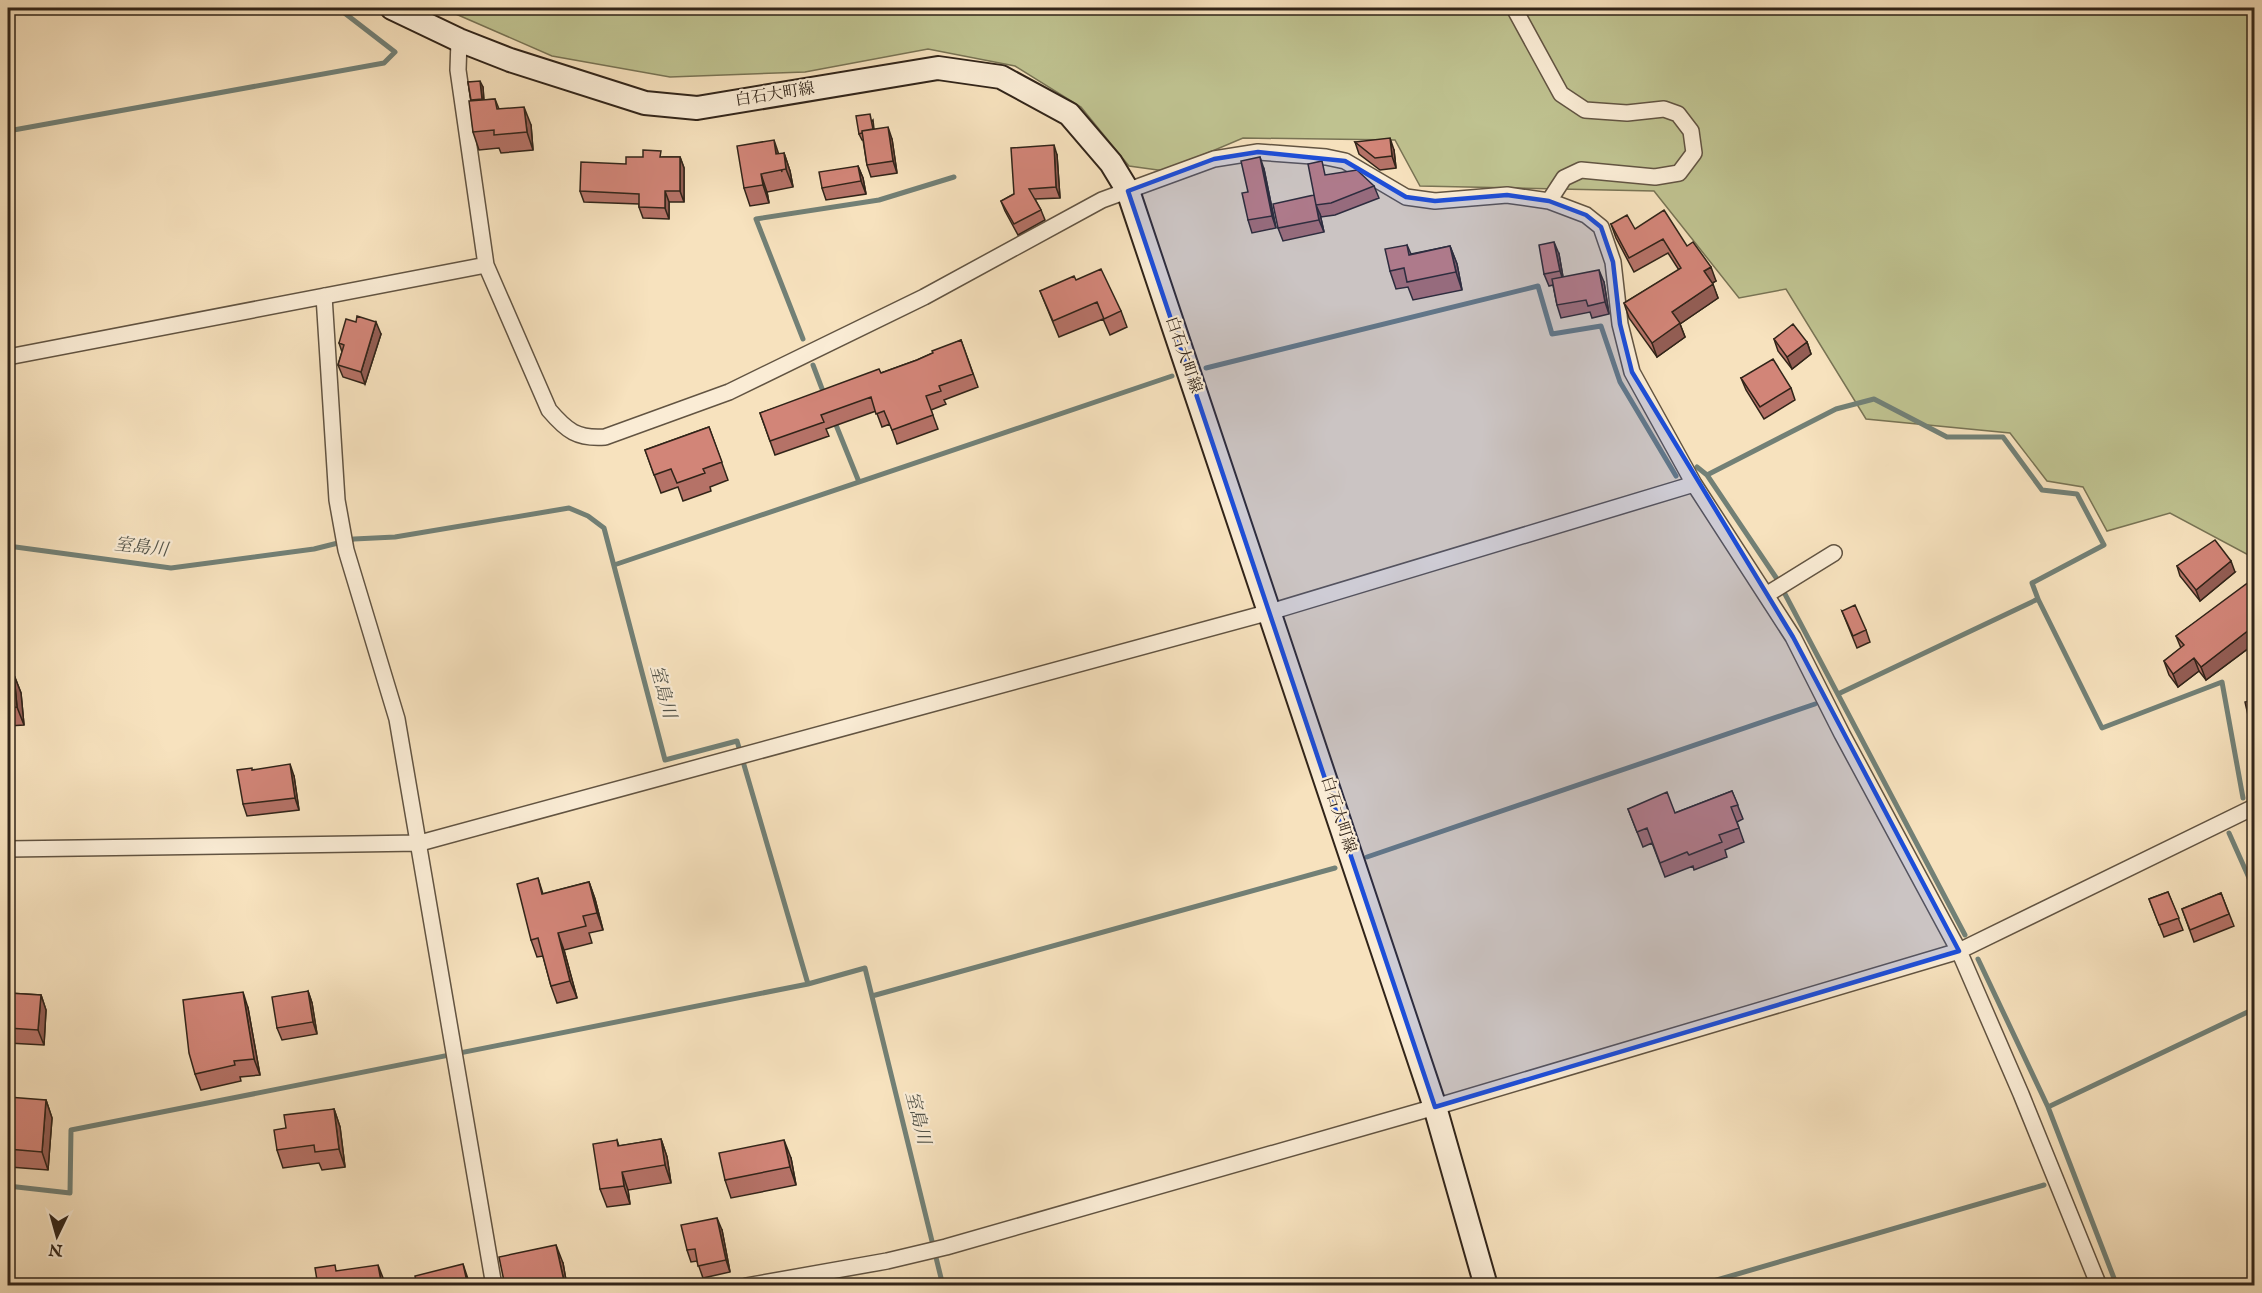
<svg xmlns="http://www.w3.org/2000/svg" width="2262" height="1293" font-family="'IM FELL English','Noto Serif JP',serif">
  <rect width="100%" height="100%" fill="#f7e2be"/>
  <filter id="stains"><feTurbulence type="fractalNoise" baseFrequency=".00333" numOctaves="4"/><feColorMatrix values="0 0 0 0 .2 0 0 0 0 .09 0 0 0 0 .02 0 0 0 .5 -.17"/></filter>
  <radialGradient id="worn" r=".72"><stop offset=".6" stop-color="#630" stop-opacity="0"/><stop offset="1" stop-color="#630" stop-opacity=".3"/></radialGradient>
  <!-- green -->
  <path fill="#bfc290" stroke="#787354" stroke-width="1.5" d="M442,8H2254V558L2170,513L2107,531L2083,487L2047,481L2010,433L1866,419L1786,289L1739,298L1654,191L1420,186L1395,140L1243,138L1165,171L1129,166L1081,107L1015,66L928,49L805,72L670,77L552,56Z"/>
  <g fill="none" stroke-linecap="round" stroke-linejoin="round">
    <!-- stream -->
    <path stroke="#728076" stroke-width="5" d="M8,131L384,63L395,52L338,8
      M803,339L756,219L879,200L954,177
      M813,365L824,394
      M1206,368L1538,286L1552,334L1601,326L1620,382L1676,476
      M834,420L859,482
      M1697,467L1707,475L1777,579L1965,935
      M1707,475L1836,409L1874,399L1947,437H2003L2042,490L2077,494L2104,545L2032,583L2038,599
      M8,546L171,568L314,549L354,539L395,537L569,508L588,516L604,528L665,760L737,741L808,984L865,968L943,1286
      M614,565L1172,376
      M1838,694L2038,599L2102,728L2222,682L2243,798
      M2229,833L2254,889
      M1367,857L1815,704
      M1978,959L2048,1107
      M872,996L1335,868
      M8,1186L70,1193L71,1130L808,984
      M1696,1286L2044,1185
      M2117,1286L2048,1107L2254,1009"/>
    <!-- street casing -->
    <g stroke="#625442" stroke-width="18">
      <path id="street" d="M1514,8L1561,94L1585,110L1627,113L1664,109L1678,114L1691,131L1694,153L1679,173L1655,177L1581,170L1564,178L1549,201
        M459,40L458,70L486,265
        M324,296L337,500L346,550L397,719L494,1286
        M8,357L486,265L549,410C567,431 577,439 605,437L729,392L924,297L1102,200L1214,159L1258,152L1326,157L1345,161L1406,197L1435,201L1507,195L1549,201L1586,215L1601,227L1613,262L1620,324L1632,372L1694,484L1793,637L1842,734L1959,951L2021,1094L2099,1286
        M1766,595L1834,553
        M8,849L420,843L1270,612L1694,484
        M746,1286L887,1261L946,1247L1435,1107L1959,951L2254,807"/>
    </g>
    <!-- secondary casing -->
    <g stroke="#312419" stroke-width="26">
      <path id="secondary" d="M392,8L459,40L510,60L645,103L697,108L938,68L1001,77L1069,114L1111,163L1128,191L1435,1107L1486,1286"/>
    </g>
    <!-- street -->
    <use href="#street" stroke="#faecd5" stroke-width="15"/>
    <!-- secondary -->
    <use href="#secondary" stroke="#faecd5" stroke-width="22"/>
  </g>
  <!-- wall -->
  <path fill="#b57267" stroke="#312419" stroke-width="1.5" d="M468,82L483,87L484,100L495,99L499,109L531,125L533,150L501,153L499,148L479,150L473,132L471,101Z
    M873,120L874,129L892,139L897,173L871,177L867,165L863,140H862L859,134Z
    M1355,142L1394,150L1396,168L1380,170L1359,154Z
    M784,153L790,171L793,187L767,192L769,203L750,206L744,188Z
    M1057,155L1060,198L1035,199L1041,210L1045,220L1018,235L1005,211L1001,201L1014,194Z
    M663,157H680L684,168V202H669V219L643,218L639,207V204L584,202L580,191L626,164Z
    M858,166L863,178L866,194L826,200L822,188Z
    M1264,169L1276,228L1252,233L1248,220V192Z
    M1327,175L1374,186L1379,198L1335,215L1321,217L1320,214L1324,232L1283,241L1278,228L1314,195Z
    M1611,224L1635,229L1687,246L1716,281L1712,283L1718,298L1680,324L1685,337L1657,357L1629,318L1624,303L1679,270L1668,253L1634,272L1616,238Z
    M1407,245L1411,254L1450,246L1457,264L1462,290L1413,300L1408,287L1396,289L1390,271Z
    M1559,254L1563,277L1604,282L1609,314L1592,318L1590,312L1561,318L1557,305L1553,285L1549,286L1544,274Z
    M1076,280L1121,311L1127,327L1110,335L1103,319L1059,337L1040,291Z
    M356,322L381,334L365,384L343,377L338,365L342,352L339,343Z
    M1774,339L1807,342L1811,354L1792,369L1778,351Z
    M961,340L978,387L944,400L946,404L931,410L938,429L897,444L890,424L882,427L876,411L826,429L829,436L775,455L760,413L881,373L917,360Z
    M1741,378L1791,388L1795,400L1764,419L1746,390Z
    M709,427L728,480L710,487L711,491L683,501L678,487L661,493L645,450Z
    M2177,566L2235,572L2200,601L2180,576Z
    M2254,581V644L2206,680L2199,671L2178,687L2169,675L2164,661L2181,648L2176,636Z
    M1842,611L1866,630L1870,642L1857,648Z
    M14,675L21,693L24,725L8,726V676Z
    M2254,700V726L2253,727L2248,715Z
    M252,770L294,776L299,810L247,816L243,804Z
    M1732,791L1743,819L1737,822L1744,842L1725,850L1727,857L1694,870L1693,866L1665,877L1652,843L1643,847L1628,809L1675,813Z
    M538,878L543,894L589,882L595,899L603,930L589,933L592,943L564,950L577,998L557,1003L551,986L543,956L537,957L531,940Z
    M2168,892L2183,930L2164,937L2149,899Z
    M2221,893L2234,926L2194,942L2182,909Z
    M308,991L312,1003L317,1034L282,1040L277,1028Z
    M8,993L41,995L46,1010L44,1045L8,1043Z
    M248,1008L260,1075L240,1077L241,1081L201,1090L195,1074Z
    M46,1100L52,1118L48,1170L10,1167L8,1159V1103Z
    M334,1109L340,1127L345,1167L322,1170L319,1163L283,1168L277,1150L286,1128Z
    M661,1139L667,1157L671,1183L628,1190L630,1204L607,1207L600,1189L617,1140L619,1146Z
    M791,1158L796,1185L731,1198L725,1180Z
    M722,1230L730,1272L703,1278L697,1261L691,1262L687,1250Z
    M563,1263L567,1286H505Z"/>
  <!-- shaded-wall -->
  <path fill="#935d54" stroke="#312419" stroke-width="1.5" d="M480,81L483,87L484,105L482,99Z
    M524,107L531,125L533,150L527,132Z
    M888,127L892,139L897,173L893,161Z
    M1390,138L1394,150L1396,168L1392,156Z
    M774,140L780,158L782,172L776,154Z
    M1054,145L1057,155L1060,198L1056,187Z
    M784,153L790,171L793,187L786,169Z
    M680,157L684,168V202L680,191Z
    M1260,157L1264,169L1276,228L1272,216Z
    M858,166L863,178L866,194L861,181Z
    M761,174L767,192L769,203L763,185Z
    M665,191L669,202V219L665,208Z
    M1316,205L1320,214L1324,232L1319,220Z
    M1554,242L1559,254L1564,283L1560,271Z
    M1450,246L1457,264L1462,290L1456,272Z
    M1711,267L1716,281L1709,285L1704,271Z
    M1599,270L1604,282L1609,314L1605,302Z
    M1713,284L1718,298L1680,324L1685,337L1657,357L1652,343L1672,312Z
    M376,322L381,334L365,384L361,372Z
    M1807,342L1811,354L1792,369L1787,357Z
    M2231,561L2235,572L2200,601L2196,590Z
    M2254,626V644L2206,680L2201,667Z
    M2194,658L2199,671L2178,687L2173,674Z
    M14,675L21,693L24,725L17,707Z
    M290,764L294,776L299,810L295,798Z
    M589,882L595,899L603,930L597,913Z
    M558,933L564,950L577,998L570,981Z
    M308,991L312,1003L317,1034L313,1022Z
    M243,992L248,1008L260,1075L254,1059Z
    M41,995L46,1010L44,1045L38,1030Z
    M46,1100L52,1118L48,1170L42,1152Z
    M334,1109L340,1127L345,1167L339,1149Z
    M661,1139L667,1157L671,1183L665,1165Z
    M784,1140L791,1158L796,1185L790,1167Z
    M622,1172L628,1190L630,1204L624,1186Z
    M717,1218L722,1230L730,1272L726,1260Z
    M556,1245L563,1263L567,1286H565L564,1281Z
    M463,1264L469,1282L470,1286H468Z
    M378,1265L385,1283V1286H382Z"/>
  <!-- building -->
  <path fill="#d28578" stroke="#312419" stroke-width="1.5" d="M480,81L482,99L471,100L468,82Z
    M495,99L497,109L524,107L527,132L494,135V130L473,132L469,101Z
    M870,114L873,129L862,131V133L859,134L856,116Z
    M888,127L893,161L867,165L862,131Z
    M1390,138L1392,156L1375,158L1355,142Z
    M774,140L776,154L784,153L786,169L761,174L763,185L744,188L737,146Z
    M1054,145L1056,187L1029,189L1041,210L1014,224L1001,201L1014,194L1011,148Z
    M643,150L661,151L660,157H680V191H665V208L639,207V194L580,191L581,162L626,164V157H643Z
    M1260,157L1272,216L1248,220L1242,193L1248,192L1241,161Z
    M1322,161L1325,175L1357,170L1374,186L1331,203L1316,205L1308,164Z
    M858,166L861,181L822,188L819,172Z
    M1314,195L1319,220L1278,228L1273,204Z
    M1664,210L1687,246L1693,242L1711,267L1704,271L1713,284L1672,312L1680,323L1652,343L1624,303L1681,268L1663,239L1629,258L1611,224L1627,215L1635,229Z
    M1554,242L1560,271L1544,274L1539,245Z
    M1407,245L1409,255L1450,246L1456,272L1407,282L1404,268L1390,271L1385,249Z
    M1101,269L1121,311L1104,319L1097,302L1053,321L1040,291L1074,276L1076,280Z
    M1599,270L1605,302L1588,306L1586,300L1557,305L1552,279Z
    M357,316L376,322L361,372L338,365L344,345L339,343L346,319L356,322Z
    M1793,324L1807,342L1787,357L1774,339Z
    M961,340L973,374L939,386L941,391L926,396L933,415L892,430L884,411L876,414L871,397L821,415L824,422L770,441L760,413L879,369L881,373L917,360L933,353L932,351Z
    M1773,359L1791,388L1760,407L1741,378Z
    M709,427L722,462L703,469L705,473L677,483L671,469L654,475L645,450Z
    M2215,540L2231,561L2196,590L2177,566Z
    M2253,579L2254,581V626L2201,667L2194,658L2173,674L2164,661L2184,645L2176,636Z
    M1855,605L1866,630L1853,636L1842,611Z
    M14,675L17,707L8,708V676Z
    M2254,700V713L2248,715L2245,702Z
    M2254,761V778L2251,762Z
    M290,764L295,798L243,804L237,770L252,768V770Z
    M1732,791L1738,805L1731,807L1739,828L1719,835L1722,842L1689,855L1687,852L1660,863L1647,828L1637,832L1628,809L1667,792L1675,813Z
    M538,878L542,894L589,882L597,913L583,916L586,926L558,933L570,981L551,986L538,938L531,940L517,884Z
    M2168,892L2179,918L2159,925L2149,899Z
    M2221,893L2229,914L2190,930L2182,909Z
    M308,991L313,1022L277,1028L272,997Z
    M243,992L254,1059L234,1061L235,1065L195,1074L189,1053L183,1000Z
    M8,993L41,995L38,1030L8,1028Z
    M8,1097L46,1100L42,1152L8,1149Z
    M334,1109L339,1149L315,1152L314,1145L277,1150L274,1130L286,1128L284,1115Z
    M661,1139L665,1165L622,1172L624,1186L600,1189L593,1144L617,1140L618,1146Z
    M784,1140L790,1167L725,1180L719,1153Z
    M717,1218L726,1260L698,1266L695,1249L687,1250L681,1225Z
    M556,1245L564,1281L544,1286H505L499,1257Z
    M463,1264L468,1286H417L415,1276Z
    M335,1265L336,1271L378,1265L382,1286H318L315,1268Z"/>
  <!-- marked area -->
  <path fill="#1d4ed8" fill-opacity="0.2" stroke="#1d4ed8" stroke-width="4.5" stroke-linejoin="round" d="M1258,152L1345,161L1406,197L1435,201L1507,195L1549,201L1586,215L1601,227L1613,262L1620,324L1632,372L1793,637L1959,951L1435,1107L1128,191L1214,159Z"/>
  <g text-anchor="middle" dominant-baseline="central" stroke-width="4.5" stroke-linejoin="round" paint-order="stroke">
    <!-- street labels -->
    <g font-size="16" fill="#312419" stroke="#faecd5">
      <text transform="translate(775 95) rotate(-9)">白石大町線</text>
      <text transform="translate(1183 355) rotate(71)">白石大町線</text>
      <text transform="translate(1338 815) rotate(72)">白石大町線</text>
    </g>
    <!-- water labels -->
    <g font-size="18" font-style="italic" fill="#515248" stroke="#faecd5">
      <text transform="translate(141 548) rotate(7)">室島川</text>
      <text transform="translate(662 692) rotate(75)">室島川</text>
      <text transform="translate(917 1118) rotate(76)">室島川</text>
    </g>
  </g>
  <!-- margin -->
  <rect width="2262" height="1293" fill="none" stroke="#f7e2be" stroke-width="30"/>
  <rect x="9" y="9" width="2244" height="1275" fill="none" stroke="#312419" stroke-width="3"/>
  <rect x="15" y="15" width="2232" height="1263" fill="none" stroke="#312419" stroke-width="1.5"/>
  <!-- north arrow -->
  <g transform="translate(57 1236) rotate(185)" stroke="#faecd5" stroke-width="4.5" paint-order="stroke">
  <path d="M0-4.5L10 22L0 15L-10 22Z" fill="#312419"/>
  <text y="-9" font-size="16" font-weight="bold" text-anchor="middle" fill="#312419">N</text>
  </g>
  <rect width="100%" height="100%" filter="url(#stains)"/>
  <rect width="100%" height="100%" fill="url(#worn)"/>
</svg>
